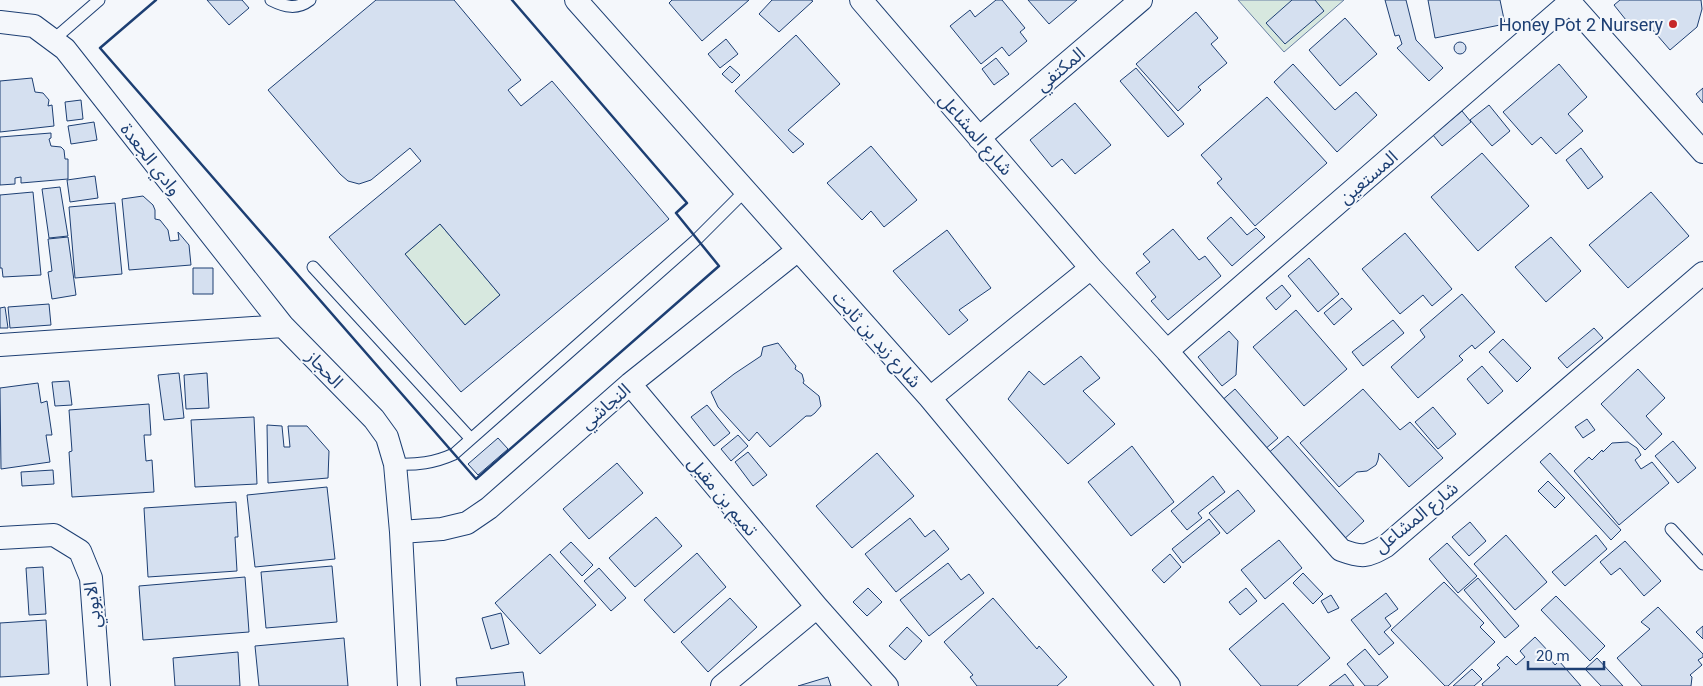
<svg xmlns="http://www.w3.org/2000/svg" width="1703" height="686" font-family="Roboto,'Noto Sans Arabic',sans-serif">
  <rect width="100%" height="100%" fill="#f4f7fb"/>
  <!-- green -->
  <path fill="#d7e8df" stroke="#687fa3" d="M1238,0H1344L1284,52Z
    M440,224L500,295L465,325L405,254Z"/>
  <!-- building -->
  <path fill="#d5e0f0" stroke="#1d3f73" fill-rule="evenodd" d="M207,0H242L249,8L229,25Z
    M376,0H454L521,80L508,90L521,106L552,81L669,219L461,392L329,237L421,161L410,148L371,180L359,184L348,181L340,174L268,90ZM440,224L500,295L465,325L405,254Z
    M672,0H749L702,41L669,3Z
    M772,0H811L813,1L779,32L759,14Z
    M996,0H1002L1025,28L1020,32L1027,41L1009,56L1002,47L981,64L950,26L970,10L975,17Z
    M1028,0H1077L1049,24Z
    M1292,0H1315L1324,11L1285,44L1266,23Z
    M1385,0H1406L1416,40L1443,68L1429,81L1397,48L1402,44L1399,35L1395,36Z
    M1428,0H1500L1505,24L1435,38Z
    M1620,0H1701L1702,9L1697,27L1670,50L1645,21L1634,30L1614,5Z
    M1196,12L1218,38L1211,44L1227,63L1198,87L1201,90L1178,111L1136,64Z
    M1345,18L1377,54L1340,86L1309,50Z
    M796,35L840,84L788,130L804,144L793,153L735,91Z
    M726,39L738,54L720,68L708,54Z
    M1454 48a6 6 0 1 1 12 0a6 6 0 1 1-12 0Z
    M996,58L1009,74L994,85L982,69Z
    M1293,64L1335,110L1356,92L1377,115L1337,152L1274,82Z
    M1559,64L1587,97L1568,114L1583,131L1556,154L1541,137L1532,145L1503,112Z
    M730,66L740,75L732,83L722,74Z
    M1136,68L1184,124L1168,137L1120,81Z
    M32,78L35,92L43,93L49,100L48,106L52,105L54,126L0,132V81Z
    M1703,88V103L1696,94Z
    M1267,97L1327,163L1255,226L1217,183L1222,179L1201,155Z
    M81,100L83,119L67,121L65,102Z
    M1075,103L1111,145L1075,174L1062,159L1052,167L1030,140Z
    M1489,105L1510,131L1492,146L1470,120Z
    M1462,111L1471,122L1442,146L1433,135Z
    M94,122L97,140L71,144L68,126Z
    M51,133V138L49,139L51,146L61,147L64,150L65,159H68V179L21,183V177L15,178V184L0,185V137Z
    M871,146L917,200L884,227L871,211L862,220L827,183Z
    M1581,148L1603,177L1588,189L1566,160Z
    M1482,153L1529,206L1478,251L1431,197Z
    M95,176L98,198L70,202L67,180Z
    M60,187L68,236L49,238L42,189Z
    M33,192L41,275L3,277L2,268H0V195Z
    M1651,192L1689,236L1628,288L1589,245Z
    M143,196L153,205L155,210V219L160,220L168,230L170,241L179,240L178,232L189,245L191,265L129,270L122,199Z
    M115,203L122,274L75,278L69,207Z
    M1231,217L1247,235L1256,228L1265,237L1232,266L1207,238Z
    M1173,229L1199,260L1205,256L1221,276L1168,320L1151,301L1156,297L1136,273L1150,262L1143,254Z
    M947,230L991,288L959,310L968,320L949,335L893,271Z
    M1405,233L1452,289L1432,306L1423,295L1400,314L1362,269Z
    M68,237L76,295L52,299L48,272L52,271L48,239Z
    M1551,237L1581,271L1546,302L1515,267Z
    M1309,258L1339,294L1318,312L1288,276Z
    M193,268H213V294H193Z
    M1282,285L1291,296L1276,310L1266,298Z
    M1462,294L1495,332L1475,349L1472,345L1459,356L1463,360L1418,398L1391,367L1425,337L1420,330Z
    M1342,298L1352,309L1334,325L1324,313Z
    M49,304L51,325L10,328L8,307Z
    M5,307L8,328H0V308Z
    M1296,310L1347,369L1304,406L1253,347Z
    M1393,320L1404,333L1363,366L1352,352Z
    M1594,328L1603,338L1567,368L1558,358Z
    M1229,331L1238,341L1236,375L1222,386L1198,357Z
    M1503,339L1531,368L1517,382L1489,352Z
    M778,343L796,366L795,369L802,374L804,381L803,383L819,396L821,406L815,413L811,416H806L770,447L757,432L749,441L718,407L711,392L734,374L761,356L763,347Z
    M1081,356L1100,378L1083,391L1115,424L1068,464L1008,399L1029,371L1044,385Z
    M1482,366L1503,391L1488,404L1467,379Z
    M1638,369L1665,398L1646,416L1662,434L1645,450L1601,404Z
    M179,373L184,418L164,420L158,375Z
    M207,373L209,408L186,409L184,375Z
    M69,381L72,405L55,406L52,382Z
    M38,383L41,403L47,401L52,435H46L50,462L1,469L0,388Z
    M1235,389L1278,438L1264,450L1220,402Z
    M1363,389L1400,430L1410,422L1443,458L1409,487L1379,453L1378,460L1376,465L1367,471L1357,472L1339,487L1300,443Z
    M149,404L151,435H144L146,461L152,460L154,492L72,497L69,452L72,451L69,410Z
    M707,405L730,433L714,446L691,417Z
    M1433,407L1456,434L1438,449L1415,422Z
    M254,417L257,484L195,487L191,420Z
    M1587,419L1595,430L1583,438L1575,427Z
    M267,425L282,426L284,447H290L288,426H307L329,451L328,478L268,483Z
    M738,435L748,446L731,461L721,449Z
    M1288,436L1364,521L1342,541L1266,455Z
    M498,438L508,449L478,475L468,464Z
    M1673,441L1696,468L1678,483L1655,456Z
    M1628,442L1637,448L1641,455L1635,460L1641,469L1652,462L1669,483L1619,525L1574,471L1589,457L1592,460L1602,450L1603,452L1612,443Z
    M1132,446L1174,502L1131,536L1088,482Z
    M748,452L767,475L753,486L735,462Z
    M877,453L914,496L852,548L816,506Z
    M1550,453L1621,530L1611,540L1540,462Z
    M617,463L643,493L589,539L563,509Z
    M53,470L54,484L22,486L21,472Z
    M1213,476L1225,492L1198,513L1202,518L1187,530L1171,511Z
    M1548,481L1565,498L1555,508L1538,491Z
    M327,487L335,559L255,567L247,495Z
    M1238,490L1255,511L1227,534L1209,513Z
    M236,502L238,537H235L237,571L148,577L144,508Z
    M656,517L682,546L635,587L609,558Z
    M910,518L925,537L934,530L949,549L896,592L865,554Z
    M1209,519L1220,533L1183,563L1172,549Z
    M1470,522L1486,541L1469,556L1452,537Z
    M1506,535L1547,582L1515,610L1474,564Z
    M1596,535L1607,549L1565,586L1552,572Z
    M1279,540L1302,568L1265,599L1241,570Z
    M1625,541L1661,581L1644,596L1620,568L1611,575L1600,562Z
    M571,542L593,565L582,576L560,552Z
    M1447,543L1477,576L1458,593L1429,559Z
    M697,553L726,587L674,633L644,600Z
    M550,554L596,605L540,654L495,603Z
    M1170,554L1181,567L1164,583L1152,570Z
    M948,563L961,580L969,574L984,593L929,636L900,600Z
    M332,566L337,622L266,628L261,572Z
    M43,567L46,614L29,615L26,568Z
    M599,568L626,598L611,611L584,581Z
    M1303,573L1323,594L1313,604L1293,583Z
    M245,577L249,632L143,640L139,586Z
    M1478,578L1519,626L1505,638L1464,590Z
    M1444,582L1484,623L1480,627L1495,642L1448,686H1445L1391,630Z
    M868,588L882,602L867,616L853,602Z
    M1246,588L1257,601L1240,615L1229,602Z
    M1386,593L1398,609L1385,618L1391,626L1384,632L1394,643L1379,655L1351,620Z
    M1331,595L1339,608L1328,613L1321,601Z
    M1556,596L1605,646L1590,661L1541,610Z
    M730,598L757,627L708,672L681,642Z
    M993,598L1037,649L1039,646L1067,677L1057,686H977L970,677L973,675L944,642Z
    M1283,603L1330,658L1297,686H1261L1229,649Z
    M1658,607L1703,654V657L1698,660L1702,665L1690,675L1692,677L1691,686H1642L1617,658L1650,629L1641,622Z
    M501,613L509,644L491,649L482,618Z
    M46,620L49,674L0,677V623Z
    M1703,626V639L1696,632Z
    M907,627L922,641L905,660L889,646Z
    M1535,637L1550,653L1547,655L1555,665L1559,661L1581,686H1483L1482,684L1500,668L1497,665L1507,656L1516,665L1525,657L1520,651Z
    M344,638L348,686H259L255,646Z
    M1365,649L1388,677L1377,686H1365L1347,664Z
    M238,652L240,686H175L173,658Z
    M1597,658L1623,686H1601L1585,669Z
    M1472,669L1482,679L1474,686H1453Z
    M523,672L525,686H457L456,678Z
    M1345,674L1354,686H1329Z
    M828,677L831,686H798Z"/>
  <g fill="none" stroke-linecap="round" stroke-linejoin="round">
    <!-- lane casing -->
    <g stroke="#1d3f73" stroke-width="13">
      <path id="lane" d="M271,0C285,7 297,10 310,0
        M53,40L99,0
        M313,267L471,439
        M395,464C417,465 434,463 454,454L696,240L746,190
        M1671,529L1703,564"/>
    </g>
    <!-- street casing -->
    <g stroke="#1d3f73" stroke-width="24">
      <path id="street" d="M576,0L930,398L1169,686
        M861,0L1091,268L1167,351L1341,550C1363,558 1366,557 1386,546L1703,273
        M1568,0L1703,152
        M0,22L34,26L65,49L283,326L374,419L387,437L395,464L401,532L409,686
        M979,138L1141,0
        M0,345L283,326
        M1167,351L1570,2
        M630,384L817,607L887,686
        M930,398L1091,268
        M401,532L442,529L467,523L489,508L630,384L798,250
        M0,538L54,535L80,551L91,578L99,686
        M722,686L817,607"/>
    </g>
    <!-- lane -->
    <use href="#lane" stroke="#f4f7fb" stroke-width="11"/>
    <!-- street -->
    <use href="#street" stroke="#f4f7fb" stroke-width="22"/>
    <!-- wall -->
    <path stroke="#1d3f73" stroke-width="2.5" d="M156,0L100,48L476,479L719,266L676,213L687,203L512,0"/>
  </g>
  <!-- markers -->
  <circle fill="#c62828" stroke="#f4f7fb" stroke-width="2" cx="1673" cy="24" r="5"/>
  <g text-anchor="middle" dominant-baseline="central" stroke-width="4" stroke-linejoin="round" paint-order="stroke">
    <!-- poi labels -->
    <g font-size="18" fill="#1d3f73" stroke="#f4f7fb" text-anchor="end">
      <text x="1663" y="24">Honey Pot 2 Nursery</text>
    </g>
    <!-- street labels -->
    <g font-size="18" fill="#1d3f73" stroke="#f4f7fb">
      <text transform="translate(1060 69) rotate(-40)">المكتفي</text>
      <text transform="translate(976 134) rotate(49)">شارع المشاعل</text>
      <text transform="translate(151 159) rotate(52)">وادي الجعدة</text>
      <text transform="translate(1368 177) rotate(-41)">المستعين</text>
      <text transform="translate(877 339) rotate(48)">شارع زيد بن ثابت</text>
      <text transform="translate(325 369) rotate(46)">الحجاز</text>
      <text transform="translate(605 406) rotate(-41)">النجاشي</text>
      <text transform="translate(723 496) rotate(50)">تميم بن مقبل</text>
      <text transform="translate(1416 517) rotate(-39)">شارع المشاعل</text>
      <text transform="translate(92 605) rotate(-96)">الايوبي</text>
    </g>
  </g>
  <!-- scale -->
  <path d="M1528 661v8h76v-8" fill="none" stroke="#1d3f73" stroke-width="2.5"/>
  <text x="1536" y="661" font-size="15" fill="#1d3f73" stroke="#f4f7fb" stroke-width="4" paint-order="stroke">20 m</text>
</svg>
